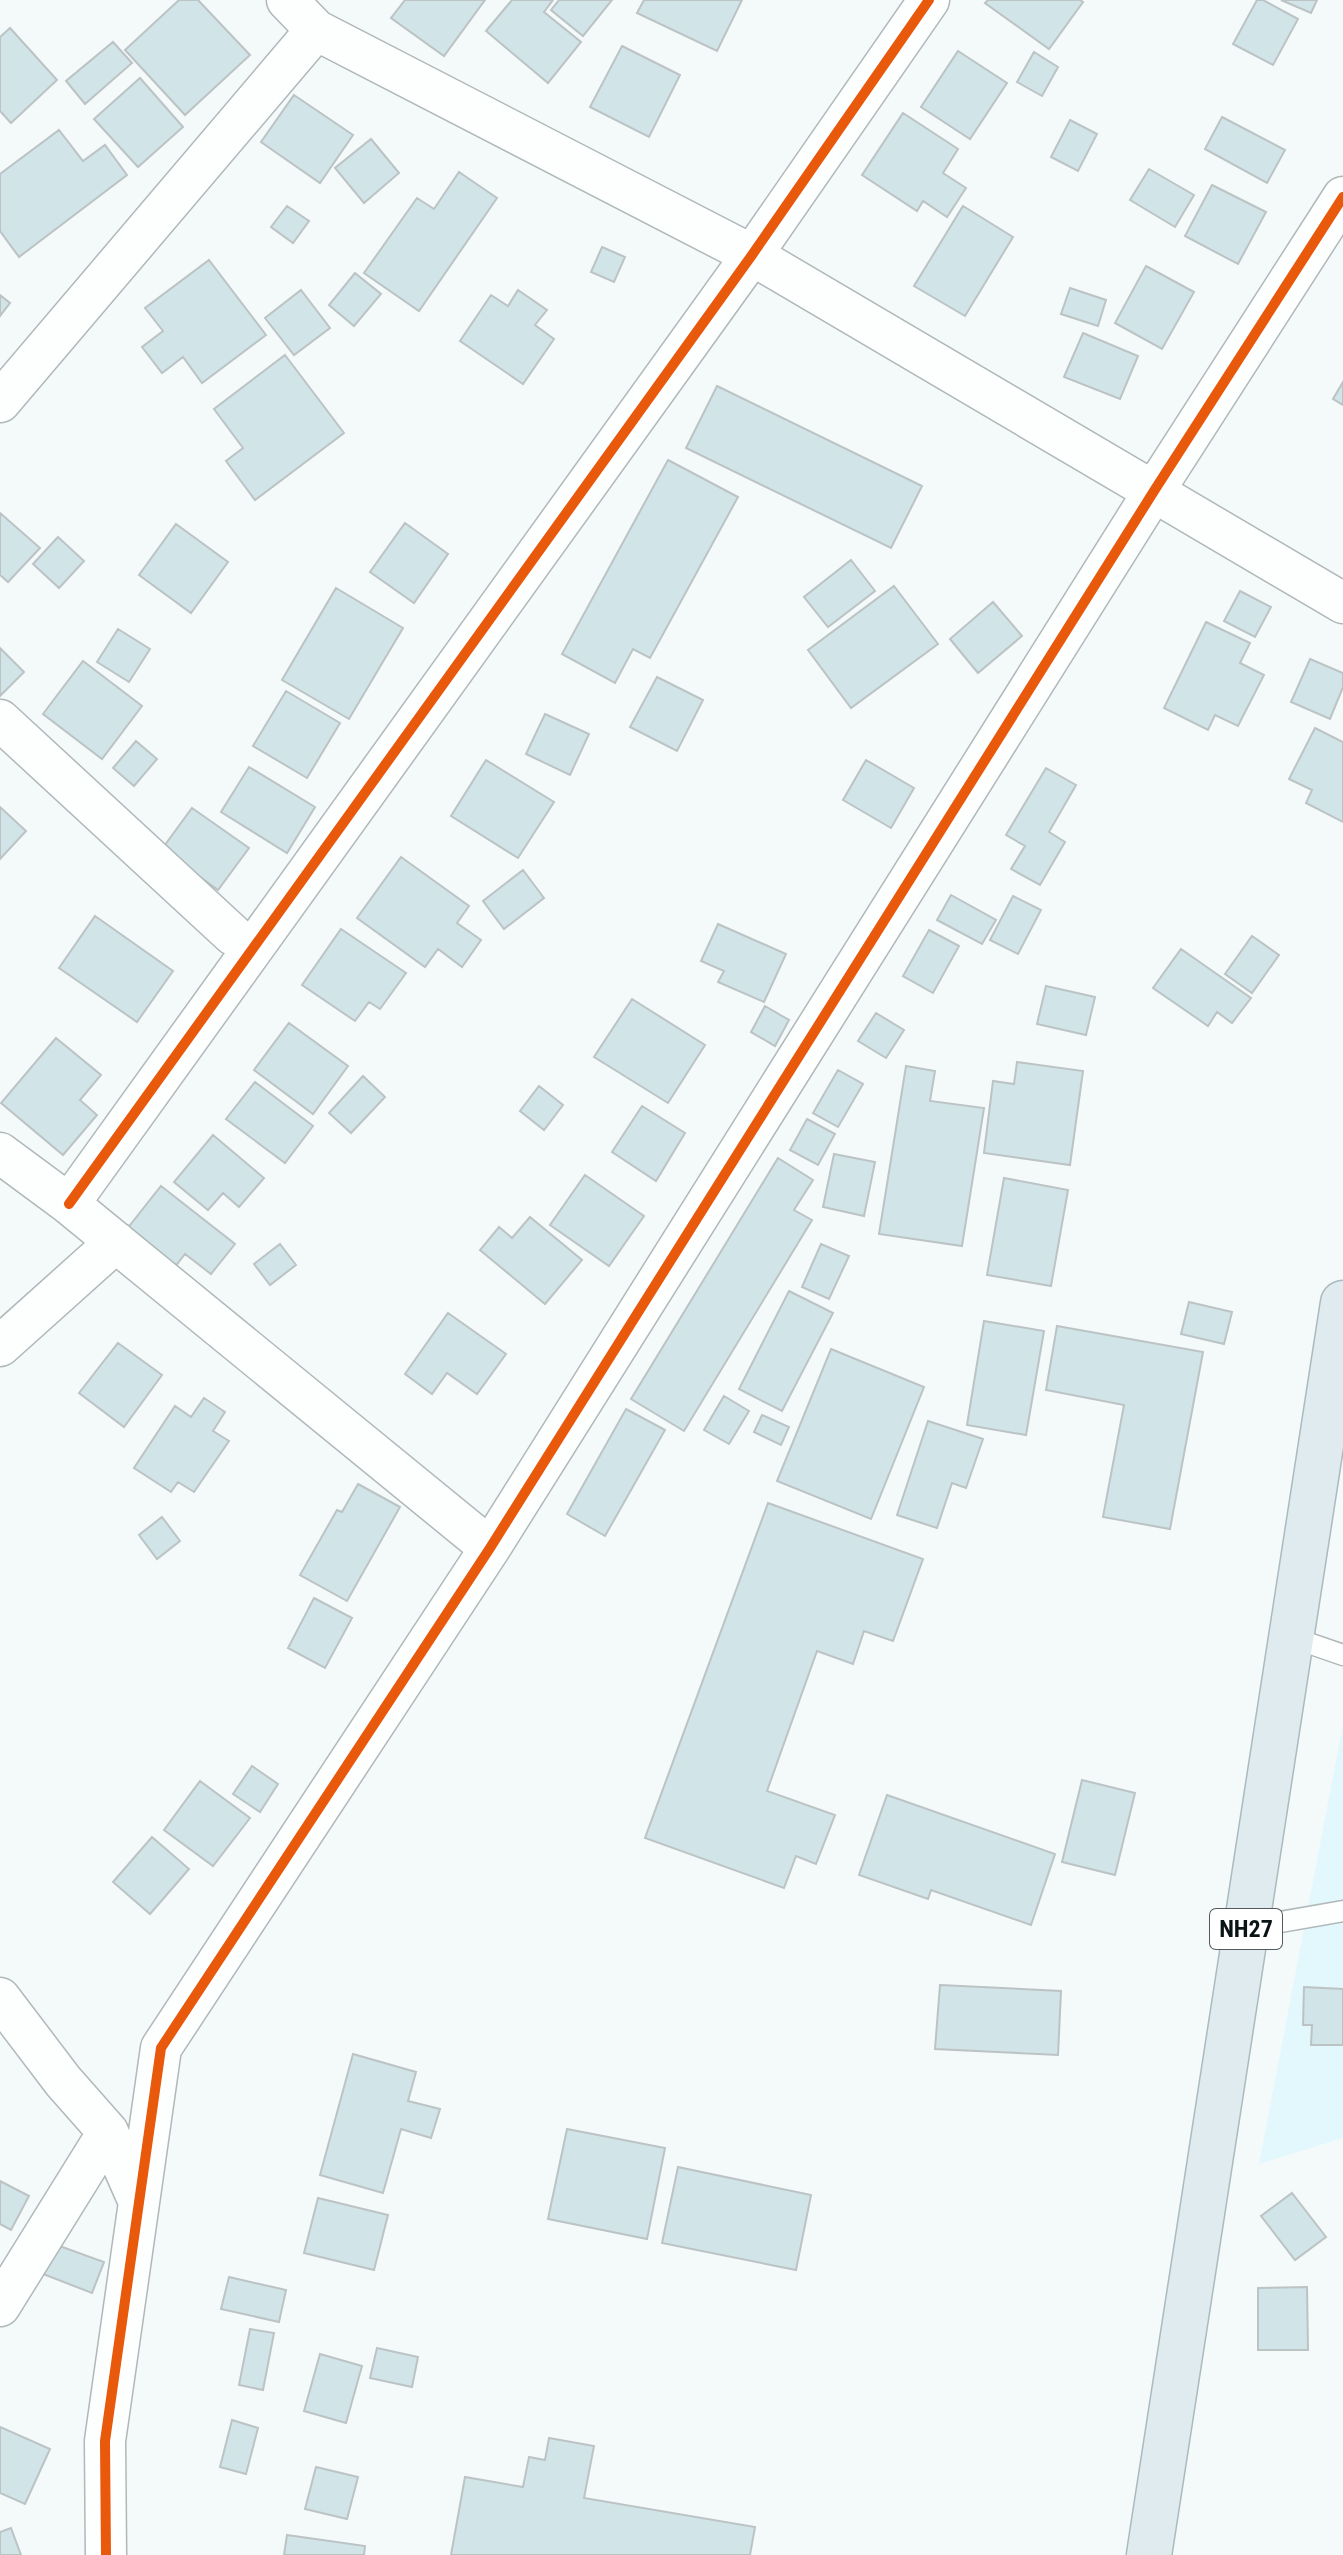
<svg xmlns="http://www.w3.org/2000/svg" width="1343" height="2555" font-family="'Roboto Condensed',sans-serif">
  <rect width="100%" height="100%" fill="#f4f9fa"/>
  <!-- built -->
  <path fill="#e2f8fd" d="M1343,1724V2138L1259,2164L1306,1918Z"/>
  <!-- building -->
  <path fill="#d1e4e7" stroke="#bcc3c5" stroke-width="2" d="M179,0H198L250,55L185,115L125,50Z
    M405,0H485L444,56L391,18Z
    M512,0H553L544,12L581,42L548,83L486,31Z
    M559,0H612L583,36L551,10Z
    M644,0H742L717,51L637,13Z
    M988,0H1080L1083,2L1049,49L985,3Z
    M1257,0H1263L1298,19L1273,65L1233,44Z
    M1281,0H1317L1311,13Z
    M10,28L57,80L11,123L0,111V37Z
    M113,42L132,63L85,104L66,81Z
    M622,46L680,75L649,137L590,107Z
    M958,51L1007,83L970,139L921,107Z
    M1034,52L1058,67L1042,96L1017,82Z
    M140,78L183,127L138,167L94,119Z
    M294,95L353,135L320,183L261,142Z
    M903,113L958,149L943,173L966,188L947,217L923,201L917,211L862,175Z
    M1222,117L1285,150L1267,183L1205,149Z
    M1070,120L1097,134L1078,171L1051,157Z
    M59,130L83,161L105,145L127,175L19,257L0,231V174Z
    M371,139L399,173L364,203L335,168Z
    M1149,169L1194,195L1175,227L1130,200Z
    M459,172L497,198L419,311L364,273L417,198L434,209Z
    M1212,185L1266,212L1238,264L1185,236Z
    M287,206L309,221L293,243L271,227Z
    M963,206L1013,237L965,316L914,286Z
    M602,247L625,257L614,282L591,272Z
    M209,260L266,335L202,383L183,357L162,373L142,347L163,331L145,308Z
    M1146,266L1194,292L1162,349L1115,323Z
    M355,273L381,294L354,326L329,305Z
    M1070,288L1106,300L1098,326L1061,314Z
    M301,290L330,328L294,355L265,318Z
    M518,290L547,310L535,325L554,339L523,384L460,341L491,295L508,306Z
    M0,295L10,303L0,316Z
    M1083,333L1138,356L1120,399L1064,377Z
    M285,355L344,433L255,500L226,461L243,448L214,409Z
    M1343,382V405L1333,399Z
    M717,386L922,486L891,548L686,448Z
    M668,460L738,497L650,658L633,649L615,683L562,654Z
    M0,513L40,548L8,582L0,575Z
    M405,523L448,554L414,603L370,572Z
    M176,524L228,562L191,613L139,575Z
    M58,537L84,561L59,588L33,564Z
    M851,560L875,591L828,627L804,597Z
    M894,586L938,644L851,708L808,650Z
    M336,588L403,628L349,719L282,680Z
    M1240,591L1271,607L1255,637L1224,621Z
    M993,602L1022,636L978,673L950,639Z
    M1206,622L1250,643L1240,663L1264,675L1238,726L1215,715L1208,730L1164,708Z
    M118,629L150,649L129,682L97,662Z
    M0,648L24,672L0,696Z
    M1310,659L1343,673V687L1330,719L1291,702Z
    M83,661L142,706L102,759L43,714Z
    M657,677L703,700L677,751L630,727Z
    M286,691L340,723L307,778L253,746Z
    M545,714L589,734L570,775L526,754Z
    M1315,728L1343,742V822L1306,803L1312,790L1289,779Z
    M136,741L157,759L134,786L113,768Z
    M486,760L554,802L518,858L451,816Z
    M866,760L914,788L891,828L843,800Z
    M249,767L315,807L287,853L221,812Z
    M1046,768L1076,785L1049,832L1065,842L1040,885L1011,869L1025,846L1006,835Z
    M0,807L26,831L0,859Z
    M192,808L249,848L218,890L162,849Z
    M401,857L469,906L457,923L481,940L462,967L438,949L425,967L357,918Z
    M523,870L544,898L504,929L483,901Z
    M951,895L996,920L982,944L937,920Z
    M1013,896L1041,910L1018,954L990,940Z
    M95,916L173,971L137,1022L59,968Z
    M718,924L786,954L764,1002L718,982L724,971L701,961Z
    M341,929L406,973L380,1009L369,1002L355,1021L302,985Z
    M929,930L959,946L933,993L903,976Z
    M1252,936L1279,955L1252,993L1225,974Z
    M1181,949L1251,998L1232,1023L1217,1012L1208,1026L1153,988Z
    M1046,986L1095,997L1086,1035L1037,1024Z
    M632,999L705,1045L668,1103L594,1057Z
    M765,1006L789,1020L775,1046L751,1032Z
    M876,1013L904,1030L886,1058L858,1041Z
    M289,1023L348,1066L313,1114L254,1070Z
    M56,1038L101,1075L80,1100L97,1115L63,1155L1,1103Z
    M1017,1062L1083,1071L1070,1165L984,1153L993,1081L1014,1084Z
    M906,1066L935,1071L930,1101L984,1108L962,1246L879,1234Z
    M838,1070L863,1084L838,1127L813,1113Z
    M363,1076L385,1097L351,1133L329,1113Z
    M255,1082L313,1126L285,1163L226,1119Z
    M539,1086L563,1105L544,1130L520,1111Z
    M642,1106L685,1133L656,1181L612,1152Z
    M807,1119L835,1134L818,1165L790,1150Z
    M213,1135L264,1178L239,1207L223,1193L208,1210L174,1182Z
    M834,1154L875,1162L864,1216L823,1207Z
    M778,1158L813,1180L794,1210L812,1220L684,1431L631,1399Z
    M585,1175L644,1216L609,1266L550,1225Z
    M1004,1178L1068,1190L1051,1286L987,1275Z
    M161,1186L235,1244L211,1274L185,1254L171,1272L123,1234Z
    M530,1217L582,1260L545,1304L480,1250L499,1227L512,1238Z
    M280,1244L296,1265L270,1285L254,1264Z
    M821,1244L849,1256L829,1299L802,1287Z
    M789,1291L833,1313L782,1411L739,1389Z
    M1189,1302L1232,1312L1224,1344L1181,1334Z
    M448,1313L506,1354L477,1394L447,1373L432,1394L405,1374Z
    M984,1321L1044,1331L1026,1435L967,1425Z
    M1057,1326L1203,1352L1170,1529L1103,1517L1124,1405L1046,1390Z
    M118,1343L162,1375L124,1427L79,1393Z
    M831,1349L924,1387L871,1519L777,1481Z
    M724,1396L749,1411L729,1444L704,1430Z
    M204,1398L225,1412L213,1431L229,1441L194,1492L178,1482L171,1492L134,1468L175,1406L191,1417Z
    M626,1409L665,1430L605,1536L567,1514Z
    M762,1415L789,1427L781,1445L754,1432Z
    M928,1421L983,1439L966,1488L952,1483L937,1528L897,1515Z
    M358,1484L400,1507L347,1601L300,1575L337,1510L342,1512Z
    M768,1503L923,1559L893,1641L864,1631L853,1664L817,1651L767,1791L835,1815L816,1864L796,1856L784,1888L645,1838Z
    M162,1517L180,1541L157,1559L139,1535Z
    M314,1598L352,1618L325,1668L288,1648Z
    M252,1766L278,1784L260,1812L233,1794Z
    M1082,1780L1135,1793L1115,1875L1062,1862Z
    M200,1781L250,1818L213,1866L164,1830Z
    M887,1795L1055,1854L1031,1925L931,1890L928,1899L859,1875Z
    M152,1837L189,1869L150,1914L113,1882Z
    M940,1985L1061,1991L1058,2055L935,2049Z
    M1304,1987L1343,1989V2045H1311L1312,2025H1303Z
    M353,2054L416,2072L408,2101L440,2109L431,2138L401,2129L383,2193L320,2175Z
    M567,2129L665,2148L647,2239L548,2219Z
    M678,2167L811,2195L796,2270L662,2243Z
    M0,2181L29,2196L11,2230L0,2224Z
    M1292,2193L1326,2237L1295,2260L1261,2216Z
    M318,2198L388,2215L374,2270L304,2253Z
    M54,2244L104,2262L92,2293L43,2274Z
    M229,2277L286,2290L279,2322L221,2309Z
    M1307,2287L1308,2350H1258V2288Z
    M250,2329L274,2333L263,2390L239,2385Z
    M377,2348L418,2357L412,2387L370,2378Z
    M320,2354L362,2366L346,2423L304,2411Z
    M232,2420L258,2428L246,2474L220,2467Z
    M0,2427L50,2449L25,2504L0,2493Z
    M549,2438L594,2446L584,2498L755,2527L750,2555H451L465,2477L523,2487L529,2457L545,2460Z
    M316,2467L358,2477L347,2519L305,2509Z
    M11,2528L21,2555H0V2532Z
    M287,2535L365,2546L364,2555H284Z"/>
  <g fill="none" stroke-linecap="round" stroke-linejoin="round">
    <!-- lane casing -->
    <g stroke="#b0b8b9" stroke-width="23">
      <path id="lane" d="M1291,1637L1343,1655
        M1246,1928L1343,1911"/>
    </g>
    <!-- street casing -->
    <g stroke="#b0b8b9" stroke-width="43">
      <path id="street" d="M287,0L316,30L752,255L1343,603
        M0,402L316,30
        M0,720L233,935
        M0,1153L69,1204L490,1548
        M69,1204L752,255L929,0
        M0,1346L116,1242
        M0,1998L63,2081L108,2132L139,2202
        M0,2306L108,2132
        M106,2555L105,2441L161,2048L490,1548L1154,491L1343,197"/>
    </g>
    <!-- highway casing -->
    <g stroke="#abbabe" stroke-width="47">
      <path id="highway" d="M1149,2555L1343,1303"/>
    </g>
    <!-- lane -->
    <use href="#lane" stroke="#fdfefe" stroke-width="20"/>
    <!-- street -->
    <use href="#street" stroke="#fdfefe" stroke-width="40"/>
    <!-- highway -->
    <use href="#highway" stroke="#dfebee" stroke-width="44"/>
    <!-- cycleway casing -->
    <g stroke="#fff" stroke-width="15">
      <path id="cycleway" d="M69,1204L752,255L929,0
        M106,2555L105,2441L161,2048L490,1548L1154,491L1343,197"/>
    </g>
    <!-- cycleway -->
    <use href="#cycleway" stroke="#e8590c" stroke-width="10"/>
  </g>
  <g text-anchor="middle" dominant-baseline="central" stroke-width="8" stroke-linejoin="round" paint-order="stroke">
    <!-- shield labels -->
    <rect fill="#fff" stroke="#545a5b" stroke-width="2" x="1210" y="1909" width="72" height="40" rx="6"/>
    <g font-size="24" font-weight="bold" fill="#0a1415">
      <text x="1246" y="1929">NH27</text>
    </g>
  </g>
</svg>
